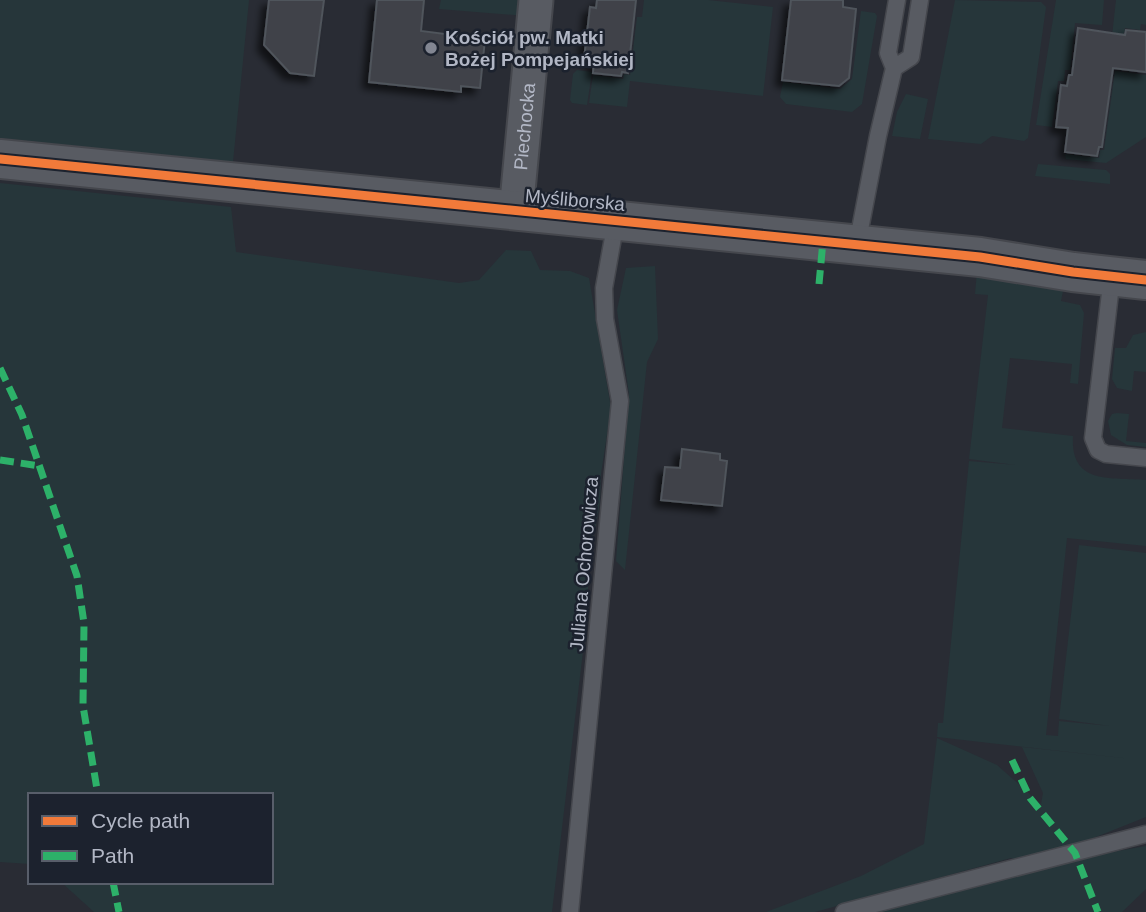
<svg xmlns="http://www.w3.org/2000/svg" width="1146" height="912" font-family="Helvetica,sans-serif">
  <defs>
    <filter id="shadow"><feDropShadow dx="-6" dy="6" stdDeviation="3.5" flood-color="#0009"/></filter>
  </defs>
  <rect width="100%" height="100%" fill="#292c34"/>
  <!-- green -->
  <path fill="#26363a" d="M0,0H249L233,162L0,138Z
    M441,0H529L527,16L439,9Z
    M644,0H708L773,7L763,96L630,81L627,107L589,103L593,75L623,79L624,74L630,75L637,17H642Z
    M955,0L1041,2L1046,7L1028,138L1024,141L992,136L981,144L928,139Z
    M1056,0H1104L1102,25L1075,23L1070,70H1065L1064,81H1058L1052,127L1036,125Z
    M1116,0H1146V25L1141,24L1140,30L1125,28L1124,38L1112,36Z
    M861,11L875,13L877,16L862,104L852,112L786,104L780,97L783,82L840,89L852,79Z
    M577,70L592,72L587,105L572,103L570,100L573,74Z
    M1115,71L1146,75V137L1106,163L1066,159L1065,154L1099,158L1100,150H1104Z
    M906,94L928,99L920,139L892,136L897,112Z
    M1038,164L1106,170L1110,174V184L1035,176Z
    M0,183L231,207L236,252L459,283L479,280L506,250L531,251L540,270L570,271L589,278L611,408L601,474L600,502L595,530L586,559L589,601L552,912H94L61,882H271V795H30V864L0,862Z
    M655,266L658,339L647,362L625,570L616,561L629,394L617,310L626,268Z
    M977,271L1063,291L1061,301L1080,305L1084,313L1078,384L1070,383L1072,364L1010,358L1002,428L1073,436C1070,485 1110,477 1146,480V546L1067,538L1046,735L1058,736L1059,721L1110,726L1059,719L1079,545L1146,553V817L1076,845L1095,855L1146,846V889L1122,912H871L1041,870L1011,858L815,912H766L861,876L924,844L937,738L997,765L1041,804L1043,793L1022,747L1132,759L937,737L938,723H943L969,461L1016,465L969,459L988,295L975,294Z
    M1146,332V372L1134,371L1132,391L1117,388L1112,379L1115,348H1126L1133,335Z
    M1117,413L1129,414L1126,441L1146,443V447L1127,445L1111,435L1108,421L1112,414Z"/>
  <!-- building -->
  <path fill="#40434a" stroke="#50545b" stroke-width="2" filter="url(#shadow)" d="M269,0H324L314,76L290,73L264,45Z
    M377,0H424L421,31L485,39L480,88L461,86V92L369,82Z
    M597,0H636L628,73L622,72L621,76L593,73L594,59H584L590,7L596,8Z
    M791,0H843V7L856,9L849,78L839,86L782,80Z
    M1078,28L1125,35L1126,30L1146,32V72L1113,68L1102,147H1099L1097,156L1065,152L1068,128L1056,127L1061,85L1067,86L1069,75H1072Z
    M682,449L720,454V460L727,461L722,506L661,500L665,467L680,468Z"/>
  <g fill="none" stroke-linecap="round" stroke-linejoin="round">
    <!-- service casing -->
    <g stroke="#45474d" stroke-width="19">
      <path id="service" d="M894,68L911,57L920,0
        M857,245L878,136L894,68L888,53L897,0
        M1112,276L1093,438L1098,450L1106,454L1146,458
        M570,912L620,401L605,319L604,288L616,221
        M844,912L1146,834"/>
    </g>
    <!-- minor casing -->
    <g stroke="#45474d" stroke-width="37">
      <g id="minor">
        <path id="s1" d="M516,212L536,0"/>
      </g>
    </g>
    <!-- tertiary casing -->
    <g stroke="#45474d" stroke-width="42">
      <path id="tertiary" d="M0,159L980,257L1073,272L1146,280"/>
    </g>
    <!-- service -->
    <use href="#service" stroke="#585b62" stroke-width="16"/>
    <!-- minor -->
    <use href="#minor" stroke="#585b62" stroke-width="33"/>
    <!-- tertiary -->
    <use href="#tertiary" stroke="#585b62" stroke-width="38"/>
    <!-- quiet -->
    <path stroke="#2db169" stroke-width="7" stroke-dasharray="14 7" stroke-linecap="butt" d="M819,284L823,241
      M0,368L22,415L77,576L84,623L83,706L98,795
      M0,460L40,466
      M1012,760L1030,798L1075,853L1098,912
      M113,882L119,912"/>
    <!-- cycleway casing -->
    <g stroke="#1c222e" stroke-width="13">
      <path id="cycleway" d="M0,159L980,257L1073,272L1146,280"/>
    </g>
    <!-- cycleway -->
    <use href="#cycleway" stroke="#f17a3a" stroke-width="9"/>
  </g>
  <!-- markers -->
  <circle fill="#828692" stroke="#1c222e" stroke-width="2.5" cx="431" cy="48" r="7"/>
  <g text-anchor="middle" dominant-baseline="central" stroke-width="5" stroke-linejoin="round" paint-order="stroke">
    <!-- poi labels -->
    <g font-size="19" font-weight="bold" fill="#b2b7c5" stroke="#1c222e" text-anchor="start">
      <text x="445" y="37">Kościół pw. Matki<tspan x="445" dy="22">Bożej Pompejańskiej</tspan></text>
    </g>
    <!-- street labels -->
    <g font-size="19" fill="#b2b7c5" stroke="#1c222e">
      <text stroke="none"><textPath href="#s1" startOffset="86">Piechocka</textPath></text>
      <text transform="translate(575 200) rotate(5)">Myśliborska</text>
      <text transform="translate(584 564) rotate(-85)">Juliana Ochorowicza</text>
    </g>
  </g>
  <!-- legend -->
  <rect x="28" y="793" width="245" height="91" fill="#1c222e" stroke="#585e6a" stroke-width="2"/>
  <rect x="42" y="816" width="35" height="10" fill="#f17a3a" stroke="#585e6a" stroke-width="2"/>
  <text x="91" y="828" font-size="21" fill="#b2b7c5">Cycle path</text>
  <rect x="42" y="851" width="35" height="10" fill="#2db169" stroke="#585e6a" stroke-width="2"/>
  <text x="91" y="863" font-size="21" fill="#b2b7c5">Path</text>
</svg>
